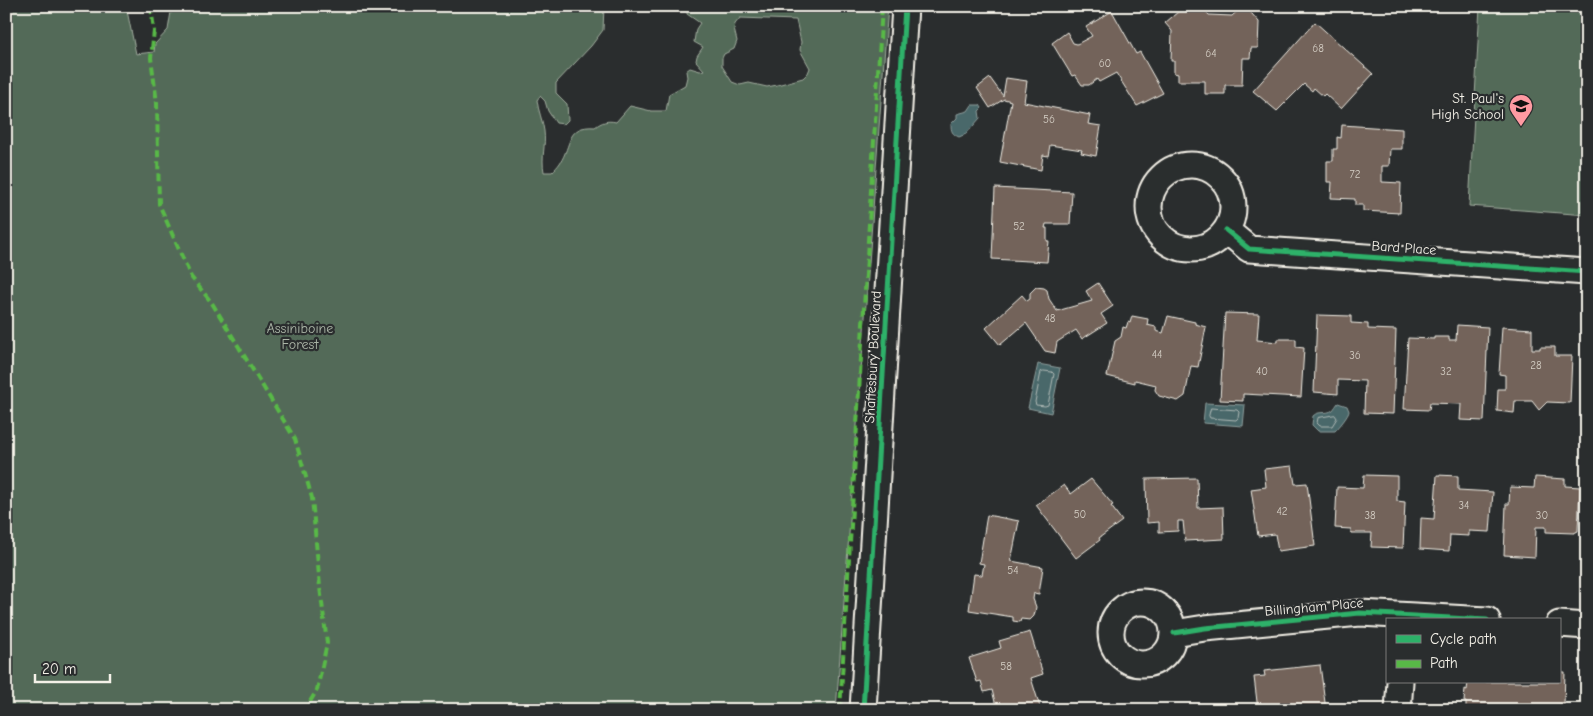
<svg xmlns="http://www.w3.org/2000/svg" width="1593" height="716" font-family="'Comic Neue',sans-serif">
  <rect width="100%" height="100%" fill="#2a2d2e"/>
  <filter id="ink" filterUnits="userSpaceOnUse"><feTurbulence type="fractalNoise" baseFrequency=".02" numOctaves="2"/><feDisplacementMap in="SourceGraphic" scale="10" xChannelSelector="R" yChannelSelector="G"/><feConvolveMatrix kernelMatrix="1 2 1 2 8 2 1 2 1" color-interpolation-filters="sRGB"/></filter>
  <g filter="url(#ink)">
    <!-- green -->
    <path fill="#526b58" stroke="#a3aea0" fill-rule="evenodd" d="M6,6H126L136,54L154,52L155,44L168,30L172,6H604L603,30L591,46L556,83V93L567,104L568,120L564,124L556,123L548,111L545,101L540,96L537,100C538,111 543,121 544,131C546,146 541,156 544,172H552C555,169 558,166 560,163C572,145 566,125 595,127C602,122 607,120 616,122L630,106L651,111H666L669,94L685,85L687,77L686,71L690,68L700,71L704,70L696,61L697,56L703,47L694,42L696,29L700,23L687,14V6H888L836,710H6ZM740,18L796,20L801,42L800,50L810,68L808,73L803,78L777,85L767,87L749,83L740,85L732,82L722,66V58L724,54L734,49L737,41L734,29L735,24Z
      M1480,6H1587V215L1469,206Z"/>
    <!-- water -->
    <path fill="#4a686b" stroke="#8e9f9d" d="M972,105H980L982,108L979,111L980,118L966,134L959,137C952,134 951,131 951,124L957,118V114L968,111Z
      M1038,364L1060,368L1051,413L1028,408Z
      M1205,403L1245,405L1243,426L1203,423Z
      M1338,403L1347,406L1349,411C1349,415 1339,427 1335,431H1318L1312,425L1313,416C1319,410 1326,415 1333,410C1335,408 1336,405 1338,403Z"/>
    <g fill="none" stroke-linecap="round" stroke-linejoin="round">
      <!-- shore -->
      <path stroke="#b0bab6" stroke-width="1" d="M1044,371L1052,372L1054,374L1048,405L1045,406L1036,405L1035,402L1041,372Z
        M1211,408L1237,410L1239,412L1238,418L1236,420L1210,418L1209,416Z
        M1335,415L1337,418L1332,426H1320L1317,423L1318,418Z"/>
    </g>
    <!-- building -->
    <path fill="#73635a" stroke="#f4f1e8" d="M1175,6H1201L1209,15L1232,16L1243,6H1245L1259,22L1258,48H1251L1250,58H1243L1242,85H1225V94H1205V81H1178V74L1174,73V61H1171L1172,31L1165,23L1179,11Z
      M1112,11L1136,54L1140,52L1163,93L1137,106L1116,73L1099,82L1097,79L1089,85H1082L1075,75L1072,76L1052,43L1067,32L1073,43L1077,44L1092,36L1086,27Z
      M1315,22L1373,74L1341,109L1325,94L1323,96L1314,88L1312,91L1304,84L1277,111L1253,91Z
      M990,78L1003,96L1006,78L1027,81L1024,102L1090,115L1088,124L1101,126L1096,156L1081,153L1082,150L1050,145L1048,156L1043,155L1041,170L1000,162L1011,101L1004,99L990,108L977,88Z
      M1342,125L1402,129V149H1390L1389,166H1382V182L1401,183L1400,213L1363,211V205H1355V199L1331,198L1332,182H1327V161H1333V149H1337V137L1341,138Z
      M995,188L1072,192L1070,224H1046L1045,228H1047V241H1049L1047,262L992,259Z
      M1098,283L1113,306L1101,314L1107,323L1082,339L1076,330L1057,342L1055,353L1045,351L1026,323L1000,345L986,328L1022,295L1027,301L1030,299V293L1036,287L1044,288L1047,290L1049,299L1057,311L1092,301L1086,291Z
      M1225,313L1259,314L1257,340L1278,342V339H1296V347L1304,348L1301,397L1243,394V401L1220,400Z
      M1317,315L1351,316V323L1368,324V329L1396,330L1393,414L1364,413L1365,381L1338,380V394L1314,392Z
      M1132,316L1148,319L1147,325L1156,327V331L1163,333L1168,316L1195,322V324L1206,327L1198,367L1191,366L1185,396L1178,401L1159,396L1155,390L1156,385L1135,380V383L1107,376L1115,341L1121,337L1123,327L1126,328L1128,322L1130,323Z
      M1457,325L1488,327L1484,421L1460,420L1461,404L1430,403L1429,410L1404,409L1408,338L1434,339V337H1449V340H1456Z
      M1502,327L1532,329V349H1540V347H1555V356H1572L1570,403L1547,402L1539,410L1532,401H1515L1514,413L1497,411L1498,389H1505V375L1499,374Z
      M1292,466L1295,484L1307,483L1315,546L1278,551L1275,534L1258,536L1251,489L1266,487L1264,469Z
      M1364,475L1397,476V501L1405,502L1403,548L1371,547L1372,533H1351V529L1335,528L1337,487L1363,488Z
      M1437,475L1458,476V490L1493,492L1490,532L1469,531V536L1450,535L1449,551L1420,549L1421,518L1434,519Z
      M1535,477L1565,479V486L1580,487L1578,531L1574,533L1546,532V527H1536L1535,557L1504,555L1506,504H1509L1510,487L1534,488Z
      M1197,478L1198,508L1223,507L1224,539L1185,541L1183,521H1178V531L1159,532V522L1147,523L1146,479Z
      M1091,479L1113,505L1111,506L1122,521L1099,538L1100,540L1076,558L1036,505L1064,485L1071,494Z
      M987,515L1019,521L1011,561L1043,567L1039,594L1034,593L1033,599L1036,607L1034,616L1030,620L1021,619L1020,622L1013,621V617L969,610L974,574L982,575L984,564L979,563Z
      M1030,632L1043,674L1031,678L1040,707L1031,710H997L992,690L984,692L981,681L977,682L969,658L1001,648L999,641Z
      M1320,665L1326,710H1258L1254,677L1265,676L1264,671Z
      M1559,672H1565L1564,705H1557L1560,710H1466V702H1464L1465,689L1467,690L1468,682H1559Z"/>
    <g fill="none" stroke-linecap="round" stroke-linejoin="round">
      <!-- minor casing -->
      <g stroke="#f4f1e8" stroke-width="29">
        <path id="minor" d="M1149 207a42 42 0 1 1 84 0a42 42 0 1 1-84 0Z
          M1226,230L1249,249L1587,272
          M1111 633a31 31 0 1 1 62 0a31 31 0 1 1-62 0Z
          M1559,624L1587,626
          M1174,633L1205,628L1360,613L1487,620
          M863,710L905,6
          M1398,710L1400,682"/>
      </g>
      <!-- minor -->
      <use href="#minor" stroke="#2a2d2e" stroke-width="25"/>
      <!-- quiet -->
      <path stroke="#58b947" stroke-width="4" stroke-dasharray="8 4" stroke-linecap="butt" d="M151,6L154,31L151,58L157,103L159,204L191,277L212,303L295,439L312,498L320,587L327,643L317,690L305,710
        M840,710L882,6"/>
      <!-- cycleway casing -->
      <g stroke="#2a2d2e" stroke-width="8">
        <path id="cycleway" d="M1226,230L1249,249L1587,272
          M1174,633L1205,628L1360,613L1487,620
          M863,710L905,6"/>
      </g>
      <!-- cycleway -->
      <use href="#cycleway" stroke="#2db169" stroke-width="5"/>
    </g>
  </g>
  <!-- icons -->
  <defs>
    <g id="school-pin" transform="scale(1.25)"><path d="M0 17L-7.5 6A9.5 9.5 0 1 1 7.5 6Z" fill="#ff9aa2" stroke="#2a2d2e"/><path d="M0-5L7-2L0 1L-7-2ZM-4 1L0 2.5L4 1V4Q0 6-4 4Z" fill="#111"/></g>
  </defs>
  <g fill-rule="evenodd">
    <use href="#school-pin" x="1521" y="106"/>
  </g>
  <g text-anchor="middle" dominant-baseline="central" stroke-width="4.5" stroke-linejoin="round" paint-order="stroke">
    <!-- number labels -->
    <g font-size="11" fill="#d4cec4">
      <text x="1318" y="48">68</text>
      <text x="1211" y="53">64</text>
      <text x="1105" y="63">60</text>
      <text x="1049" y="119">56</text>
      <text x="1355" y="174">72</text>
      <text x="1019" y="226">52</text>
      <text x="1050" y="318">48</text>
      <text x="1157" y="354">44</text>
      <text x="1355" y="355">36</text>
      <text x="1536" y="365">28</text>
      <text x="1262" y="371">40</text>
      <text x="1446" y="371">32</text>
      <text x="1464" y="505">34</text>
      <text x="1282" y="511">42</text>
      <text x="1080" y="514">50</text>
      <text x="1370" y="515">38</text>
      <text x="1542" y="515">30</text>
      <text x="1013" y="570">54</text>
      <text x="1006" y="666">58</text>
    </g>
    <!-- poi labels -->
    <g font-size="14" fill="#f4f1e8" stroke="#2a2d2e" text-anchor="end">
      <text x="1504" y="98">St. Paul's<tspan x="1504" dy="16">High School</tspan></text>
    </g>
    <!-- street labels -->
    <g font-size="14" fill="#f4f1e8" stroke="#2a2d2e">
      <text transform="translate(1404 248) rotate(4)">Bard Place</text>
      <text transform="translate(873 357) rotate(-87)">Shaftesbury Boulevard</text>
      <text transform="translate(1314 607) rotate(-5)">Billingham Place</text>
    </g>
    <!-- park labels -->
    <g font-size="14" fill="#abb5a7" stroke="#2a2d2e">
      <text x="300" y="328">Assiniboine<tspan x="300" dy="16">Forest</tspan></text>
    </g>
  </g>
  <!-- margin -->
  <rect width="1593" height="716" fill="none" stroke="#2a2d2e" stroke-width="25"/>
  <rect x="12" y="12" width="1568" height="691" fill="none" stroke="#f4f1e8" stroke-width="2" filter="url(#ink)"/>
  <!-- legend -->
  <rect x="1386" y="618" width="175" height="65" fill="#2a2d2e" stroke="#7b7b78"/>
  <rect x="1396" y="635" width="25" height="8" fill="#2db169" stroke="#7b7b78"/>
  <text x="1430" y="644" font-size="15" fill="#f4f1e8">Cycle path</text>
  <rect x="1396" y="660" width="25" height="8" fill="#58b947" stroke="#7b7b78"/>
  <text x="1430" y="668" font-size="15" fill="#f4f1e8">Path</text>
  <!-- scale -->
  <path d="M35 674v8h75v-8" fill="none" stroke="#f4f1e8" stroke-width="2.5"/>
  <text x="42" y="674" font-size="15" fill="#f4f1e8" stroke="#2a2d2e" stroke-width="4" paint-order="stroke">20 m</text>
</svg>
